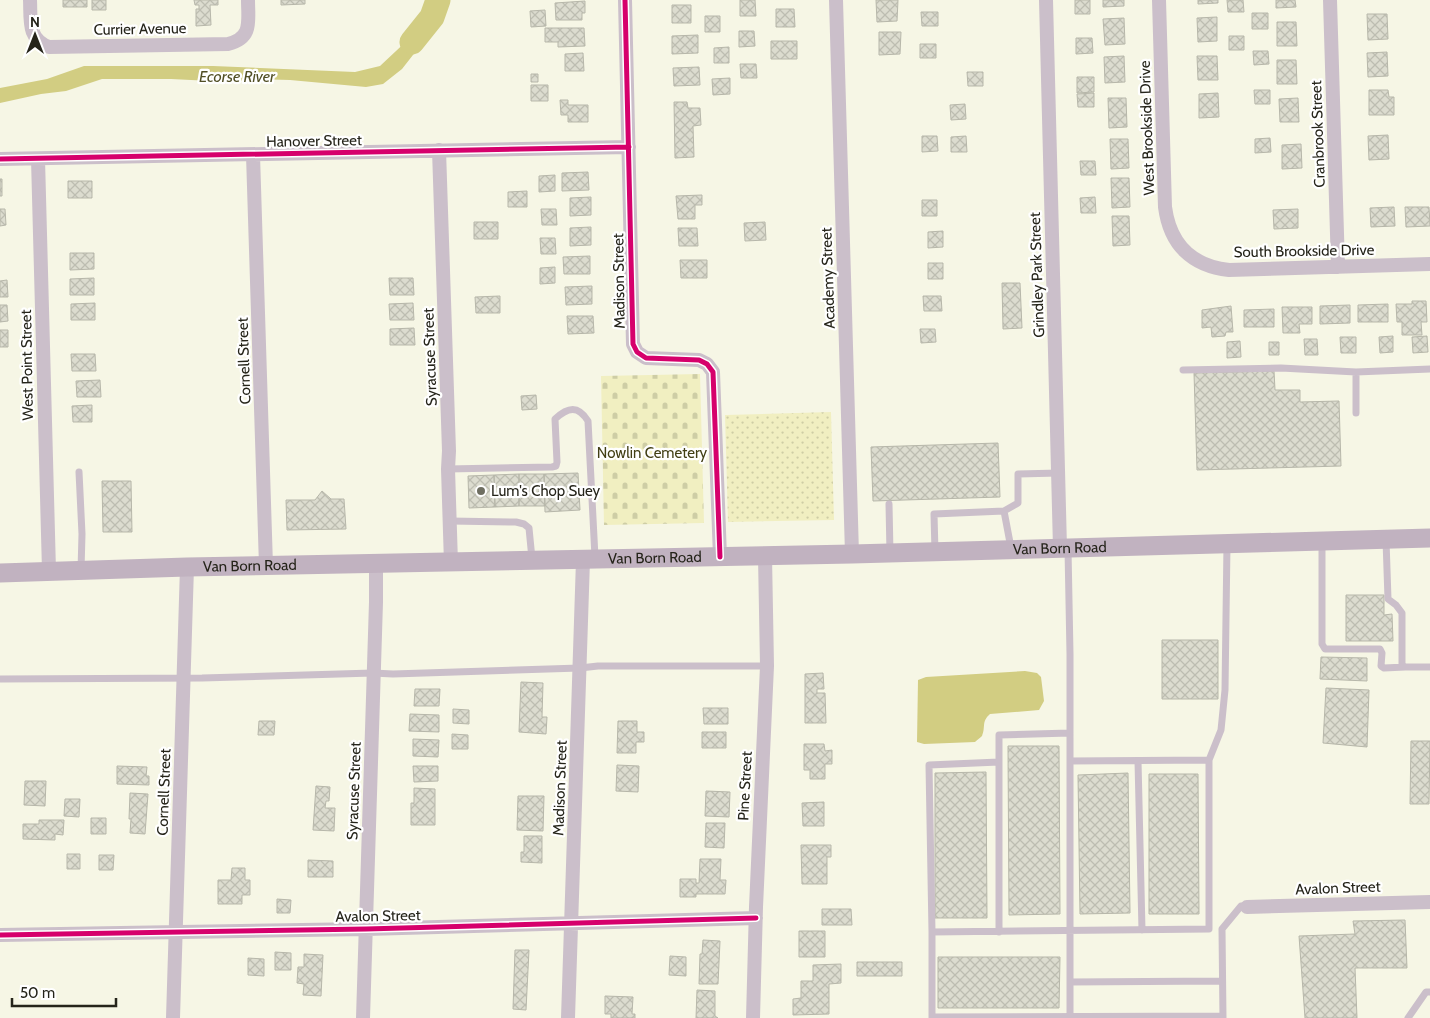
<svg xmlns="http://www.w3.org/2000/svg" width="1430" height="1018" font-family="Cabin,sans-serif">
  <defs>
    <pattern id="grass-dots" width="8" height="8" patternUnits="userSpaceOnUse" patternTransform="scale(1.25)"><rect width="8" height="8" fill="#f1efc1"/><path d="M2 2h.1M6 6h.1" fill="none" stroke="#cecda5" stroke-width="1.8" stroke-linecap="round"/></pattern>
    <pattern id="cemetery-stones" width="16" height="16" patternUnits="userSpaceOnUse" patternTransform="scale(1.25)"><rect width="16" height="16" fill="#f1efc1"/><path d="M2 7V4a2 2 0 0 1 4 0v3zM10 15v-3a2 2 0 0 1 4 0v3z" fill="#cecda5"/></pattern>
    <pattern id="building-cross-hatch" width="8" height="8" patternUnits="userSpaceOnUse" patternTransform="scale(1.25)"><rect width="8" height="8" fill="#dcdccf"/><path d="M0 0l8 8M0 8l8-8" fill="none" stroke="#bdbdb1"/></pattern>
  </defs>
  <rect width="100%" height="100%" fill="#f6f6e5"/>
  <!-- grass -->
  <path fill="url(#grass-dots)" d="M831,412L834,520L728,522L725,415Z"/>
  <!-- cemetery -->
  <path fill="url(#cemetery-stones)" d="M700,374L704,523L604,525L601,376Z"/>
  <!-- water -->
  <path fill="#d2cd82" d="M429,15L439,20L438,23L402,69L383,84L366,87L290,80L253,79L231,82L171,79H102L66,91L41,94L0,103V88L47,79L84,66H213L355,72L380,66L412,36Z
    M1025,671L1037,673L1041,677L1044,701L1039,710L990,714C981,722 986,727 982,736C980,738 977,740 975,742L924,744L917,742L918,680L926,677Z"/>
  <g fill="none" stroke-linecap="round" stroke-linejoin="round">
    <!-- river -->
    <path stroke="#d2cd82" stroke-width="25" d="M412,42L432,17L438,0"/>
  </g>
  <!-- building -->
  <path fill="url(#building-cross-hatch)" stroke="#b7b7aa" d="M63,0H87V7H63Z
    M92,0H106V10H92Z
    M194,0H218V5H210L211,25L196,26V9H199V5H195Z
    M281,0H305V4L281,5Z
    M740,0H755L756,16H740Z
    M876,0H898L897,21L877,22Z
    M1075,0H1090V14H1075Z
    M1103,0H1124V6L1103,7Z
    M1198,0H1218V3L1198,4Z
    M1227,0H1243L1244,12H1228Z
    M1276,0H1295L1296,7L1276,8Z
    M585,1V13H582V20H556L555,3Z
    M672,5H691V23H672Z
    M776,9H794L795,27H776Z
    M545,10L546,26L531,27L530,11Z
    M921,12H938V26H922Z
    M1252,13H1268V29H1252Z
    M1367,14H1387L1388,39L1368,40Z
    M705,16H720V32H705Z
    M1217,17V41L1198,42L1197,18Z
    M1124,18L1125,44L1105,45L1103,19Z
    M1277,22H1296L1297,46H1277Z
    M545,28H584L585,46L558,47V42H545Z
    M739,31H754L755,46L739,47Z
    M879,32H901L900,54L879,55Z
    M698,35V53L672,54V36Z
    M1229,36H1244V50H1229Z
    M1076,38H1092L1093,53L1076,54Z
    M771,41H797V59H771Z
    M920,44H936V58H920Z
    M729,47V63H714V48Z
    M1253,51H1268L1269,64L1254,65Z
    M1387,52L1388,76L1368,77L1367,53Z
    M583,53L584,71H565V54Z
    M1124,56L1125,82L1105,83L1104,57Z
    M1197,56H1217L1218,80H1198Z
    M1277,60H1296L1297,84H1277Z
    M740,64H756L757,78H741Z
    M699,67L700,85L674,86L673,68Z
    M967,72H983V86H968Z
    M531,74H538V82H531Z
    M1077,77H1094V92L1077,93Z
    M730,78V94L713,95L712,79Z
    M531,85H548V101H531Z
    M1254,90H1270V104H1255Z
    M1369,90H1388L1389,97H1394V115H1369Z
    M1094,93V107H1078L1077,94Z
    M1218,93L1219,117L1199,118V94Z
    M1108,98H1126L1127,127L1109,128Z
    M1298,98L1299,122H1280L1279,99Z
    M560,100H568V105H588V122H568V115H561Z
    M674,102H687L688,108H700L701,125L693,126L694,157L675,158Z
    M965,104L966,119L951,120L950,105Z
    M1388,135L1389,159L1369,160L1368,136Z
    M922,136H937L938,151L922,152Z
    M966,136L967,152H951V137Z
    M1270,138L1271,152L1255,153V139Z
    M1110,139H1128L1129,168L1111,169Z
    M1301,144L1302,168L1282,169V145Z
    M1080,161H1095L1096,175H1081Z
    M588,172L589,190L562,191V173Z
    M555,175V191L539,192V176Z
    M1111,178H1129L1130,207L1112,208Z
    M0,179H2V196H0Z
    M68,181H92V198H68Z
    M527,191V207H508V192Z
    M702,195V205H695V219H678L676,196Z
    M591,197V215L570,216V198Z
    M1095,197L1096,213H1081L1080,198Z
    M922,200H937V216H922Z
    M1394,207L1395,226L1371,227L1370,208Z
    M1405,207H1429L1430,226L1406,227Z
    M0,209H5L6,225L0,226Z
    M541,209H556L557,225H542Z
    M1298,209V228L1274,229L1273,210Z
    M1112,216H1129L1130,245L1113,246Z
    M474,222H498V239H474Z
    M765,222L766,240L745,241L744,223Z
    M591,227V245L570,246V228Z
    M678,228H697L698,246H679Z
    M943,231V247L928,248V232Z
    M540,238H555L556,254H541Z
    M70,253H94V269L70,270Z
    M590,256V274H564L563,257Z
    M680,260H707V278H681Z
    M928,263H943V279H928Z
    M555,267V283L540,284V268Z
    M94,278V295H70V279Z
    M389,278H413L414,295H390Z
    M7,280L8,297H0V281Z
    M1002,283H1020L1022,328L1003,329Z
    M592,286V304L566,305L565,287Z
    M500,296V313H476L475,297Z
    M923,296H941L942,311H924Z
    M1412,301H1426L1427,322H1421L1422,335H1402V322H1397L1396,304H1412Z
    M95,303V320H71V304Z
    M413,303L414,320H390L389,304Z
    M1388,304V322H1358V305Z
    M0,305H7L8,321L0,322Z
    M1350,305V323L1320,324V306Z
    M1231,306L1233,332H1226L1225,336L1212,337L1211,327L1202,328V310Z
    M1282,307H1312V324H1299L1300,333H1283Z
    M1274,309V327H1244V310Z
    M567,316H593L594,333L568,334Z
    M414,328L415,345H390V329Z
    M920,329H935L936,342L921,343Z
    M0,330H8V347H0Z
    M1393,336V352L1380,353L1379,337Z
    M1427,336L1428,352L1413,353L1412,337Z
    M1340,337H1356V353H1341Z
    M1304,339H1317L1318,355H1305Z
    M1240,341L1241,357L1227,358V342Z
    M1269,342H1279V355H1269Z
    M71,354H95L96,371H72Z
    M1274,371L1275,390H1300V402L1339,401L1341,466L1197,470L1194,373Z
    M100,380L101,397H77L76,381Z
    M536,395L537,409L522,410L521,396Z
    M92,405V422H73L72,406Z
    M998,443L1000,497L873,501L871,447Z
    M578,473L580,510L545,512L544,474Z
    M519,474H544L545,506H519Z
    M519,474V506L495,507L494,475Z
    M494,475L495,507L469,508L468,476Z
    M102,481H131L132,532H103Z
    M322,491L331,499H344L346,529L287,530L286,500H315Z
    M1346,595H1384V615L1392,614L1393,641H1346Z
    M1162,640H1218V699H1162Z
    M1321,657L1367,658V681L1320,679Z
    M823,673L824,689H817V693H825L826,723H805V674Z
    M521,682L543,683L542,717H547L546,734L519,732Z
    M1326,688L1369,690L1367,747L1323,743Z
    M415,689H440L439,706H414Z
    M703,708H728V724H704Z
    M453,709L469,710V724L453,723Z
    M410,714L439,715V732L409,731Z
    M259,721H275L274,735H258Z
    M618,721H637V732H644V742H636V753H617Z
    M702,732H726V748H702Z
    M452,734L468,735V749H452Z
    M413,739L439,740L438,757L413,756Z
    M1411,741H1430L1429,804H1410Z
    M804,744H824L825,751L832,750V764H825V779H810V770H804Z
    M1008,746H1059L1060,914L1009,915Z
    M617,765L639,766L638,792L616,791Z
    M117,766L147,767L146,776H149V785L117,784Z
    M413,766H438V781L414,782Z
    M986,772L987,918H935V773Z
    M1128,773L1130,913L1080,914L1078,775Z
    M1149,774H1198L1199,914H1149Z
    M25,781H46L45,806L24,805Z
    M316,786L330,787L329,801H326L325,808H335L334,831L313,830Z
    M414,788L435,789V825H411V803H414Z
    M706,791L730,792L729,817L705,816Z
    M130,793L148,794L145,834L130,833L131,819H129Z
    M518,796H544L543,831L517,830Z
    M65,799H80L79,817L64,816Z
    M824,802V826H803L802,803Z
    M91,818H106V834H91Z
    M39,820H64L63,835L55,834V840L23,839V824H39Z
    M706,823H725L724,848L705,847Z
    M524,836H542V863L521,862V852H524Z
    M801,845H831V857H827V884H802Z
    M67,854H80V869H67Z
    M99,855H114L113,870H99Z
    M700,859H721L720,880H726L725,894H696V897H680V879H696V883H699Z
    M308,860L333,861V877H308Z
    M232,868H245V880H250V895H242V904H218V880H231Z
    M277,899L291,900L290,913H277Z
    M822,909H851L852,925H822Z
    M1405,920L1407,968H1355L1357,1018H1305L1299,936L1355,934L1353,921Z
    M799,931H825V957H799Z
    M703,940L720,941L718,984H699L700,954H702Z
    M515,950H529L526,1010L513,1009Z
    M275,952L291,953V970H275Z
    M304,954L323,955L321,996L303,995L304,984L297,983L298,967H304Z
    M670,956L686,957V976L669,975Z
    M938,957H1060L1059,1008H938Z
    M248,958L264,959V976L248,975Z
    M857,962H902V976H857Z
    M841,964V983L829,984V1014L793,1015V999L801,998V981H813V965Z
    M697,990L715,991V1016L718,1018H696Z
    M605,996L633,997L632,1014H635V1018H611V1014H605Z"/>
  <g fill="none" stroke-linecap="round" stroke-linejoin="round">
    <!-- lane -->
    <path stroke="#cbbfca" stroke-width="7" d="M1183,370L1281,368L1356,372L1430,369
      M1356,372V413
      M448,469L552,467L556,466L557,462L555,419C568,407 578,405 588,421L595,557
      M79,472L82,534L81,570
      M889,504L890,553
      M1004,511L1018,503V474L1059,473
      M450,521L516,522L524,524L529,528L532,559
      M1386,540L1388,599L1396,605L1402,613V665L1405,667H1430
      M1322,542V644L1325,649H1380L1382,653L1381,666L1384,668L1405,667
      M1068,549L1070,654V1017
      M935,552L934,514L1004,511L1011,548
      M0,679L202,678L373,673L393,674L580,668L598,666H767
      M1070,733L999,735V762L929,765L932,932L1209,929V760L1070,761
      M1209,760L1221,730L1225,690L1227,544
      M1138,761L1142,930
      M932,932V1018
      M999,932V762
      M1070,982L1222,981
      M932,1017L1223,1016
      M1223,1018L1222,929L1241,906L1247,907
      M1408,1018L1426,992H1430"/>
    <!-- street -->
    <path stroke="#cbbfca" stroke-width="14" d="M30,0C31,20 27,39 49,47L228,44C253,38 248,21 248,0
      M625,0L633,344L637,352L646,358L699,360L707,364L713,372L720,557
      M836,0L852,554
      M1046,0L1060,548
      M1159,0L1165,207C1170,245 1192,266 1229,270L1430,264
      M1330,0L1338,267
      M439,150L449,451L448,469L451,563
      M253,155L266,566
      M0,159L629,147
      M38,159L49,571
      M1247,907L1430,902
      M0,935L366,929L756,918
      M173,1018L187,567
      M363,1018L376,602V565
      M568,1018L583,560
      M753,1018L756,907L767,666L765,556"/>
    <!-- secondary -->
    <path stroke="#c1b2c0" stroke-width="19" id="s1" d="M0,573L187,567L852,554L1430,538"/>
    <!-- cycleway casing -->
    <g stroke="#fff" stroke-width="8">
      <path id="cycleway" d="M625,0L633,344L637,352L646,358L699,360L707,364L713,372L720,557
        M0,159L629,147
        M0,935L366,929L756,918"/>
    </g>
    <!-- cycleway -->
    <use href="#cycleway" stroke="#d6006c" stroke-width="5"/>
  </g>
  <!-- markers -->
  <circle fill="#6e6e61" stroke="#fff" stroke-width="2" cx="481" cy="491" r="5"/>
  <g text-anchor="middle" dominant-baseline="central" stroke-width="4.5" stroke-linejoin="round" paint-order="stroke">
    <!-- street labels -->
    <g font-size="15" fill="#25241a" stroke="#fff">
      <text transform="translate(140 29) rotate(-1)">Currier Avenue</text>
      <text transform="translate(1147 128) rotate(-92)">West Brookside Drive</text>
      <text transform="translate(1318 134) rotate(-92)">Cranbrook Street</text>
      <text transform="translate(314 141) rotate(-1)">Hanover Street</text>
      <text transform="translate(1304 251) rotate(-1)">South Brookside Drive</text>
      <text transform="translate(1037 275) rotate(-92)">Grindley Park Street</text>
      <text transform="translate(828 278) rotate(-92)">Academy Street</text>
      <text transform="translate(619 281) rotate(-91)">Madison Street</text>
      <text transform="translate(430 357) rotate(-92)">Syracuse Street</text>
      <text transform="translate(244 361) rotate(-92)">Cornell Street</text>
      <text transform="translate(27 365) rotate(-91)">West Point Street</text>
      <text stroke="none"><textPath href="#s1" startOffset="1060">Van Born Road</textPath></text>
      <text stroke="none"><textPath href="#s1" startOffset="655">Van Born Road</textPath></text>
      <text stroke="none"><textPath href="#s1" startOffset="250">Van Born Road</textPath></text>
      <text transform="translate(745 786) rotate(-87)">Pine Street</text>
      <text transform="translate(560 788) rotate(-88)">Madison Street</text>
      <text transform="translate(354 791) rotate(-88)">Syracuse Street</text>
      <text transform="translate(164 792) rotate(-88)">Cornell Street</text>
      <text transform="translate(1338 888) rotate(-2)">Avalon Street</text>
      <text transform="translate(378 916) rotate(-1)">Avalon Street</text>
    </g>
    <!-- park labels -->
    <g font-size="15" fill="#423f15" stroke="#fff">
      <text x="652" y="453">Nowlin Cemetery</text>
    </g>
    <!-- poi labels -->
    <g font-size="15" fill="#25241a" stroke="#fff" text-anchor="start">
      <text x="491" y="491">Lum's Chop Suey</text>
    </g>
    <!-- water labels -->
    <g font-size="16" font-style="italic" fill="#514f25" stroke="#fff">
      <text x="237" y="76">Ecorse River</text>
    </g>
  </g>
  <!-- north arrow -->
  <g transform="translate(35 35)" stroke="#ffffff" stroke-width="4" paint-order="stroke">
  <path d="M0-4L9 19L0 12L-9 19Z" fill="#25241a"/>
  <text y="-8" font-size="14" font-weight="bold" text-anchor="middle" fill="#25241a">N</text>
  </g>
  <!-- scale -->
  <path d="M12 998v8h104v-8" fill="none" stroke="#25241a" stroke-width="2.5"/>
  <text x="20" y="998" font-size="15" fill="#25241a" stroke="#ffffff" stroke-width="4" paint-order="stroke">50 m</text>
</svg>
